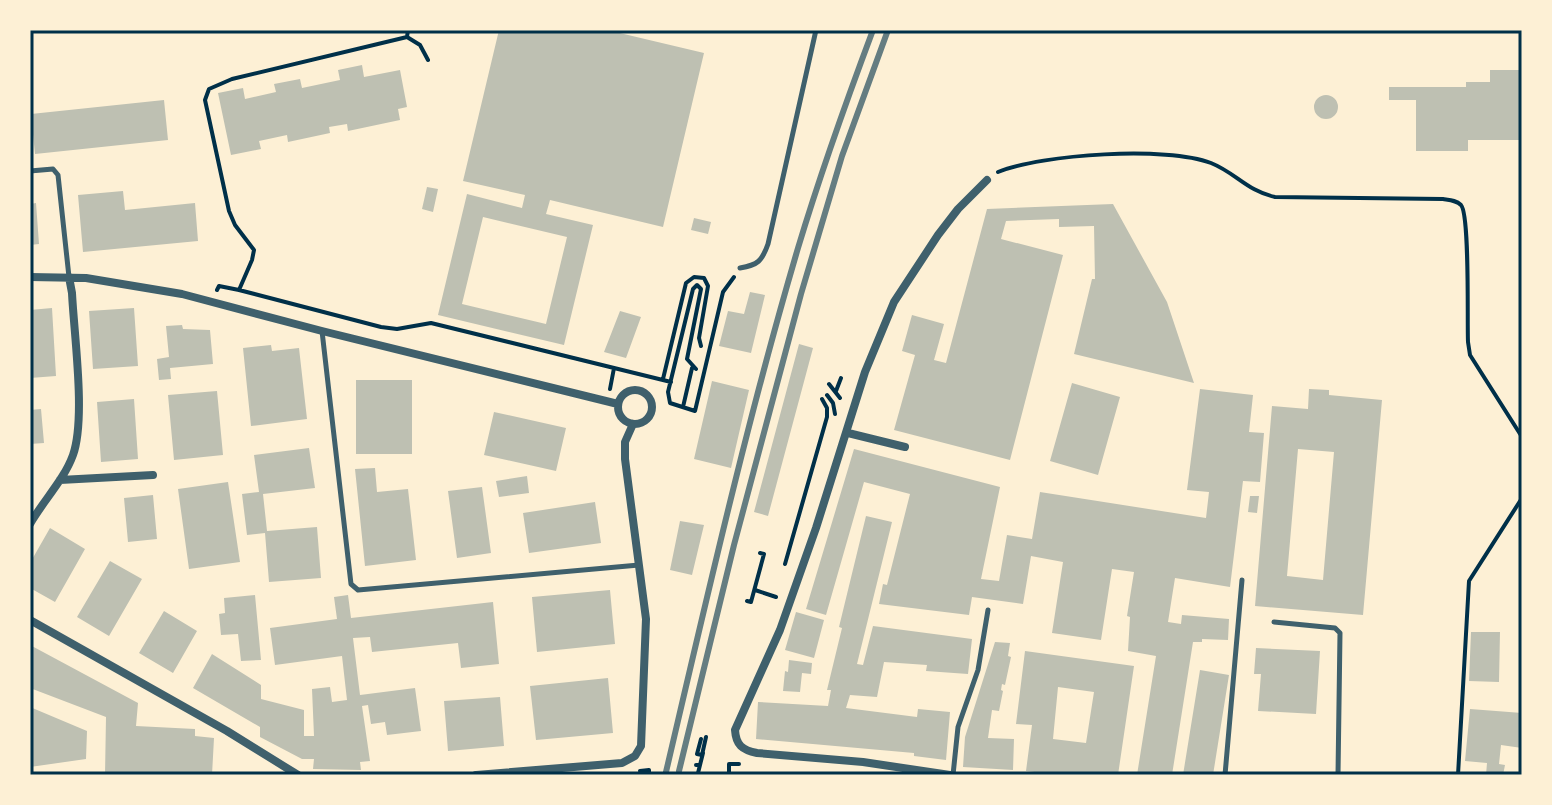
<svg xmlns="http://www.w3.org/2000/svg" width="1552" height="805" font-family="Cabin,sans-serif">
  <rect width="100%" height="100%" fill="#fdf0d5"/>
  <!-- building -->
  <path fill="#bec0b2" fill-rule="evenodd" d="M499,30H607L704,53L663,227L550,200L546,214L593,225L564,345L438,315L467,194L522,208L525,195L463,181ZM483,217L567,237L546,324L462,304Z
    M362,65L364,77L400,70L407,107L398,109L400,120L348,131L347,124L329,127L330,133L288,142L287,135L259,141L261,149L231,155L218,93L243,88L245,99L276,92L274,84L300,79L302,88L340,80L338,70Z
    M1490,70H1522V140H1468V151H1416V100H1389V87H1466V82H1490Z
    M1314 107a12 12 0 1 1 24 0a12 12 0 1 1-24 0Z
    M164,100L168,140L35,154L31,114Z
    M427,187L438,189L433,212L422,209Z
    M123,191L125,210L195,203L198,241L83,252L78,195Z
    M36,203L39,244L30,245V204Z
    M1113,204L1167,302L1194,383L1074,354L1092,279H1095L1094,226L1059,227V219L1006,221L1001,239L1063,255L1010,460L894,430L915,355L902,351L912,315L944,324L934,360L946,363L987,209Z
    M694,218L711,222L708,234L691,230Z
    M750,292L765,295L751,353L719,346L728,311L744,314Z
    M52,308L56,376L30,378V310Z
    M134,308L138,366L93,369L89,311Z
    M620,311L641,317L626,358L604,352Z
    M182,325L183,329L210,330L213,364L170,368L171,379L159,380L157,359L169,357L166,326Z
    M799,344L813,348L768,516L754,512Z
    M271,345L272,351L299,348L307,419L251,426L243,348Z
    M356,380H412V454H356Z
    M712,381L749,390L731,468L694,459Z
    M1072,383L1120,397L1098,475L1050,461Z
    M1200,389L1253,395L1249,432L1264,433L1260,482L1243,481L1230,587L1175,578L1168,622L1181,624L1182,615L1229,619L1228,640L1202,639V642H1193L1172,775H1137L1156,656L1128,651L1130,617L1127,616L1134,572L1112,569L1101,640L1052,633L1063,562L1031,556L1023,604L972,597L969,615L879,604L883,584L887,585L910,494L864,482L826,615L806,609L854,449L1000,487L981,579L999,581L1007,535L1032,539L1040,492L1206,518L1209,492L1187,490Z
    M1309,389L1329,390V395L1382,400L1363,615L1255,606L1272,406L1308,409ZM1298,449L1334,452L1323,580L1287,576Z
    M217,391L223,455L174,460L168,395Z
    M134,399L138,459L101,462L97,402Z
    M41,409L44,443L30,444V410Z
    M494,412L566,428L556,471L484,455Z
    M309,448L315,488L263,494L267,531L317,527L321,578L269,582L265,533L247,535L242,494L259,492L254,455Z
    M375,468L377,492L408,489L416,560L365,566L355,469Z
    M527,476L529,493L499,497L496,481Z
    M228,482L240,562L189,569L178,489Z
    M482,487L491,553L457,558L448,491Z
    M153,495L157,539L128,542L124,498Z
    M1250,496H1259L1257,513L1248,512Z
    M595,502L601,543L529,553L523,513Z
    M866,516L892,522L857,664L863,665L873,626L972,639L968,674L926,671L927,665L884,662L877,697L850,695L846,708L917,717L918,709L950,712L946,760L914,756V753L756,739L758,702L828,706L831,690H827L842,628L839,627Z
    M680,521L704,525L692,575L670,570Z
    M50,528L85,549L55,602L30,588V563Z
    M110,561L142,579L109,636L77,617Z
    M610,590L615,644L537,652L532,597Z
    M255,595L261,660L241,661L238,634L221,635L219,614L225,613L224,598Z
    M348,595L351,618L493,602L499,664L461,668L458,643L372,652L370,637L353,638L360,695L415,688L421,731L387,735L385,722L371,724L368,705L362,706L370,761L360,762L361,770L313,769L314,759H302L260,737V727L193,688L212,654L261,685V699L304,710V736H314L312,689L330,687L332,702L347,700L342,656L275,665L270,628L337,619L334,597Z
    M164,611L197,631L173,673L139,653Z
    M796,612L824,620L814,658L785,650Z
    M1471,632H1500L1499,682L1469,681Z
    M995,642L1010,643L1008,656L1011,657L1005,685L1002,684L1001,690L1003,691L999,711L992,710L988,738L1014,739L1013,770L963,767L965,737Z
    M30,645L138,703L136,726L195,729V736L214,738L212,775H105L106,717L30,688Z
    M1256,648L1320,651L1316,714L1258,711L1261,674H1254Z
    M1025,651L1134,666L1118,775H1060L1026,771L1032,725L1016,724ZM1058,687L1094,692L1086,743L1053,739Z
    M789,660L812,663L811,674L802,673L800,692L783,691L785,671L788,672Z
    M1200,670L1229,675L1213,775H1183Z
    M608,678L613,733L536,740L530,686Z
    M500,697L504,746L448,751L444,701Z
    M30,707L87,731L86,759L30,767Z
    M1470,709L1522,713V748L1501,745L1499,764L1505,765L1503,775H1486L1487,763L1465,761Z"/>
  <g fill="none" stroke-linecap="round" stroke-linejoin="round">
    <!-- path -->
    <path stroke="#003049" stroke-width="4" d="M407,37L420,45L428,60
      M998,172C1042,154 1167,146 1211,163C1236,173 1247,191 1275,197L1443,199C1450,200 1456,200 1461,205C1470,215 1467,322 1468,342L1470,355L1522,437
      M217,290L219,286L239,290L381,327L397,329L431,323L671,382
      M239,290L252,260L254,250L235,225L229,211L205,100L209,89L232,79L407,37L408,30
      M696,369L687,359L701,289L697,285L693,289L668,392L670,403L695,411L723,292L734,277
      M663,379L686,283L694,277L704,278L708,286L699,338L701,346
      M829,384L840,398
      M610,389L614,368
      M836,391L841,378
      M827,395L833,403L835,414
      M683,407L692,368
      M785,564L827,417V408L822,399
      M755,590L776,597
      M747,601L751,602L764,554L760,553
      M701,739L697,754L702,755L706,737
      M696,765H700L698,773
      M700,765L703,753
      M640,771L649,770V775
      M729,772V764H739
      M1458,775L1469,581L1522,498"/>
    <!-- service -->
    <path stroke="#3f606c" stroke-width="5" d="M30,171L53,169L58,175L69,277
      M740,268C758,265 762,261 768,244L816,30
      M322,331L351,584L358,590L639,565
      M1274,622L1335,628L1340,633L1338,775
      M953,775L958,727L978,670L988,610
      M1225,775L1242,580"/>
    <!-- minor -->
    <path stroke="#3f606c" stroke-width="8" d="M30,277L86,278L182,294L322,331L618,404
      M618 407a17 17 0 1 1 34 0a17 17 0 1 1-34 0Z
      M848,433L905,447
      M60,480L153,475
      M30,524C43,501 64,480 73,455C86,418 74,335 72,293L69,277
      M30,620L227,731L298,775
      M476,775L622,763L635,756L641,746L646,619L625,459V442L633,424
      M950,775L863,762L757,753C742,750 736,745 735,730L780,630L816,528L865,372L894,302L938,235L958,209L987,180"/>
    <!-- rail -->
    <path stroke="#657d81" stroke-width="6" d="M679,771L734,545L801,294L842,156L888,30
      M666,772C707,597 747,421 798,248C820,175 846,102 873,30"/>
  </g>
  <!-- border -->
  <rect width="1552" height="805" fill="none" stroke="#fdf0d5" stroke-width="64"/>
  <rect x="32" y="32" width="1488" height="741" fill="none" stroke="#003049" stroke-width="3"/>
</svg>
